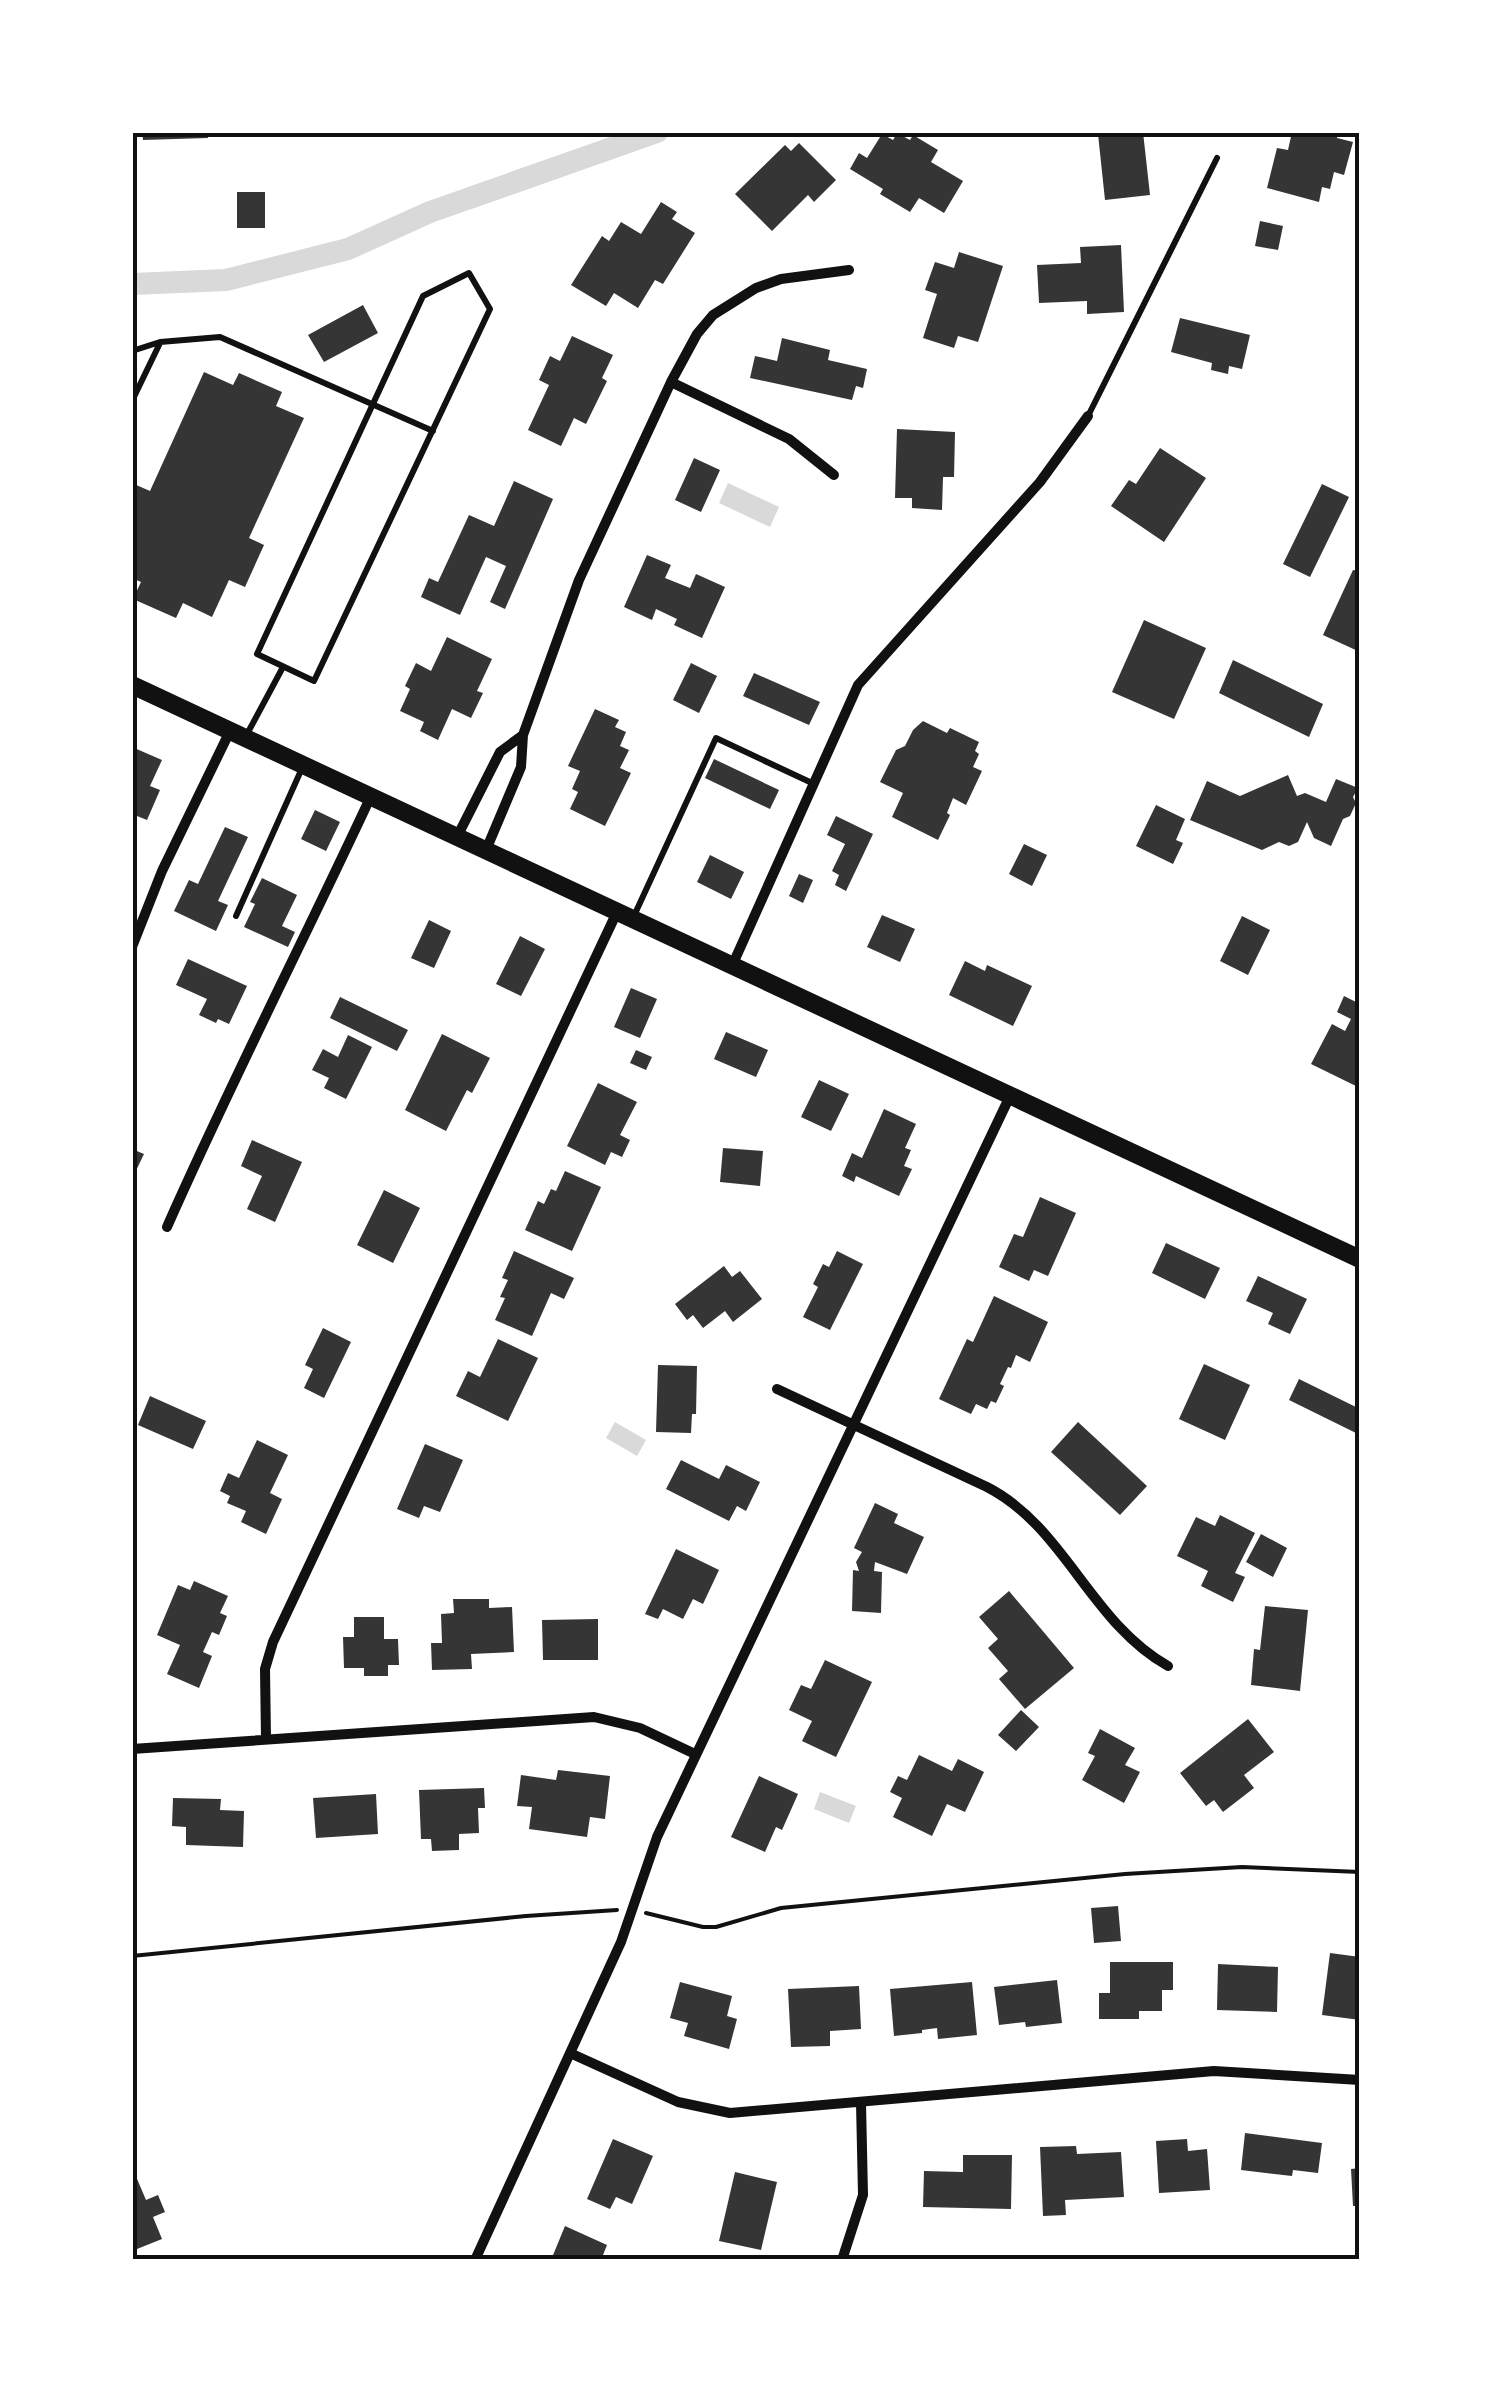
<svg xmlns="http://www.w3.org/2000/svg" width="1492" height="2392" font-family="Jost,sans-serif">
  <rect width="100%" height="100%" fill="#fff"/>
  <!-- water -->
  <path fill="#d9d9d9" d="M728,483L779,507L770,527L719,503Z
    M615,1422L646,1440L637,1456L606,1438Z
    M820,1792L856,1806L849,1823L814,1809Z"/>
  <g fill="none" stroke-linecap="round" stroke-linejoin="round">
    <!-- canal -->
    <path stroke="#d9d9d9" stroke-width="22" d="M132,284L226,280L348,249L430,212L657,132"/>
  </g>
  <!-- building -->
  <path fill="#353535" d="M142,132H207L208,138L143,140Z
    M1111,132H1143L1150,195L1105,200L1098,134Z
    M1292,132H1338L1337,138L1353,142L1344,175L1334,172L1330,189L1322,187L1319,202L1267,188L1277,148L1288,150Z
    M897,133L910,140L913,135L938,150L931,162L963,181L944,213L919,198L910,212L880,194L883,189L850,169L859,153L867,158L882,134L893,140Z
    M799,143L836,180L814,202L808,195L772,231L735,194L785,145L791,151Z
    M237,192H265V228H237Z
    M661,202L677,212L672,219L695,233L663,284L655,280L638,308L614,293L606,306L571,285L602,236L609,241L621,222L641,234Z
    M1260,221L1283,226L1278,250L1255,246Z
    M1121,245L1124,312L1087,314V301L1039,303L1037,265L1081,263L1080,247Z
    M959,252L1003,266L978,342L958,336L954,348L923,338L937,294L925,290L935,262L954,268Z
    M363,305L378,333L324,362L308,335Z
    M1180,318L1250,335L1242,369L1229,366L1228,374L1211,370L1212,363L1171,352Z
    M572,336L613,355L602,378L607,381L586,424L574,418L561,446L528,430L549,385L539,380L550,356L560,361Z
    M782,338L830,350L828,360L867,369L863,388L856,386L852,400L750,378L755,356L777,361Z
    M204,372L233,385L239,373L282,392L276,406L304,418L249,538L264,545L245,587L229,580L212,617L183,603L176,618L133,599L141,582L132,578V486L134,484L150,491Z
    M897,429L955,432L954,477H943L942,510L912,508V498H895Z
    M1160,448L1206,478L1164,542L1111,506L1129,480L1136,484Z
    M694,458L720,470L701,512L675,500Z
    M514,481L553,499L505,609L490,602L506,566L486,557L460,615L421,597L429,578L438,582L469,515L494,526Z
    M1322,484L1349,497L1310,577L1283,564Z
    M647,555L671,565L665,578L690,588L696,574L725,587L702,638L674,625L677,619L656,609L652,620L624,607Z
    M1353,570L1360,571V652L1323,635Z
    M1144,620L1206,648L1174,719L1112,692Z
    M447,637L492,659L477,691L483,693L471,718L452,709L438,740L420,731L424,722L400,711L410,689L405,686L416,663L431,671Z
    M1233,660L1323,704L1309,737L1219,693Z
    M691,663L717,676L699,713L673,700Z
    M754,673L820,702L809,725L743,696Z
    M595,709L619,720L615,727L626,732L620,746L629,750L620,768L631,773L605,826L570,809L578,792L572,789L580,771L568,766Z
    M923,721L947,733L950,728L979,742L975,751L979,754L973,767L982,771L966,805L953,798L947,813L950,815L938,840L892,817L903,793L880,782L896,750L905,746L913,730Z
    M132,747L162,760L150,786L160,790L147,820L137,816L132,826Z
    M714,759L779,790L770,809L705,778Z
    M1288,775L1297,796L1305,793L1326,802L1336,779L1358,788L1353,797L1356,803L1350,816L1343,819L1331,846L1314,838L1307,822L1298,842L1289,846L1279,842L1262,850L1190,820L1207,781L1240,796Z
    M1156,805L1185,819L1176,840L1183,843L1173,864L1136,846Z
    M315,810L340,822L326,851L301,839Z
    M836,816L873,834L846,891L835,885L839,875L832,871L845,844L827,835Z
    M225,827L248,837L218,901L228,905L216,931L174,911L189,880L198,884Z
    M1024,844L1047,855L1032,886L1009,874Z
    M710,855L744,872L731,899L697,882Z
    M799,874L813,880L803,903L789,896Z
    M262,878L297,895L282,926L295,932L288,947L244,927L255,904L250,902Z
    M882,915L915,929L900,962L867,947Z
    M1242,916L1270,930L1248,975L1220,961Z
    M429,920L451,931L434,968L411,958Z
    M520,936L545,949L521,996L496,984Z
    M188,959L247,986L229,1024L218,1019L216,1023L199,1015L207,999L176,985Z
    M965,961L985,971L987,965L1032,986L1013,1026L949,995Z
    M631,988L657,999L640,1038L614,1027Z
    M1344,996L1360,1004V1088L1311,1064L1332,1024L1345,1031L1351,1019L1337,1012Z
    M340,997L408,1030L397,1051L330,1018Z
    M726,1032L768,1050L756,1077L714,1059Z
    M442,1034L490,1058L472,1093L467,1090L446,1131L405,1110Z
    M348,1035L372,1047L346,1099L324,1088L329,1078L312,1070L323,1049L338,1057Z
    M636,1050L652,1057L646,1070L630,1063Z
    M819,1080L849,1094L831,1131L801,1117Z
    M598,1083L637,1102L620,1135L630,1140L622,1157L611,1152L605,1165L567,1146Z
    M884,1109L916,1124L905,1148L911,1150L904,1166L912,1169L899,1196L856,1176L854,1182L842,1176L852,1153L862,1158Z
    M252,1140L302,1162L275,1222L247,1209L262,1176L241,1166Z
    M723,1148L763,1151L760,1186L720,1182Z
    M132,1149L144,1154L132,1179Z
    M565,1171L601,1187L572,1251L525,1230L538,1201L544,1204L551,1189L556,1191Z
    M384,1190L420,1208L393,1263L357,1245Z
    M1040,1197L1076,1213L1048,1276L1034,1270L1029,1281L999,1267L1014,1234L1023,1237Z
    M1166,1243L1220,1268L1205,1299L1152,1273Z
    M514,1251L574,1278L564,1299L551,1293L532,1336L495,1320L505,1298L500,1297L508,1280L502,1278Z
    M837,1251L863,1264L830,1330L803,1317L818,1287L813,1284L823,1264L829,1267Z
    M724,1266L732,1277L740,1271L762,1299L733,1322L725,1311L703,1328L693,1315L687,1320L675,1304Z
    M1258,1276L1307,1299L1290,1334L1268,1324L1273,1313L1246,1301Z
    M994,1296L1048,1322L1030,1362L1016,1355L1011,1368L1008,1367L1000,1384L1004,1386L996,1403L991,1401L987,1409L976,1404L971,1414L939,1399L967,1339L973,1342Z
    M323,1328L351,1342L324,1398L304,1388L313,1369L305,1365Z
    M498,1339L538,1358L508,1421L456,1396L468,1371L480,1377Z
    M1204,1364L1250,1385L1225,1440L1179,1419Z
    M658,1365L697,1366L696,1414H692L691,1433L656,1432Z
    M1299,1379L1360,1409L1358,1434L1289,1400Z
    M150,1396L206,1421L193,1449L138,1425Z
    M1078,1422L1147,1486L1120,1515L1051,1452Z
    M257,1440L288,1455L270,1493L282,1499L266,1534L241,1522L246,1511L227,1503L230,1496L220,1491L228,1473L239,1478Z
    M425,1444L463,1460L440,1512L424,1506L419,1518L397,1509Z
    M681,1460L719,1479L726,1465L760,1482L746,1511L737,1506L729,1521L666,1489Z
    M875,1503L898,1514L894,1523L924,1537L907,1574L875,1562L874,1571L882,1572L881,1613L852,1611L853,1570L859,1571L856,1562L862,1552L854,1548Z
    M1220,1515L1255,1533L1235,1573L1245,1577L1233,1602L1201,1586L1208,1571L1177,1556L1196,1517L1215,1526Z
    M1261,1534L1287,1548L1273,1577L1246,1562Z
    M676,1549L719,1570L703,1604L693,1599L683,1619L663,1609L658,1619L645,1614Z
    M194,1581L228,1596L220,1613L227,1616L219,1635L212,1632L203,1652L212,1656L199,1688L167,1674L180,1645L157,1635L178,1585L190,1590Z
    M1009,1591L1074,1668L1025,1709L999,1679L1008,1671L988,1648L998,1639L979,1617Z
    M453,1599H489V1608L512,1607L514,1652L471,1654L472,1669L432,1670L431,1643H442L441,1614L454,1613Z
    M1265,1606L1308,1610L1300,1691L1251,1685L1254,1649L1260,1650Z
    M354,1617H384V1639H398L399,1665H388V1676H364V1668H344L343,1637H354Z
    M598,1619V1660H543L542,1620Z
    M825,1660L872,1682L836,1757L802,1741L812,1721L789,1710L801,1685L811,1689Z
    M1021,1710L1039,1727L1016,1751L998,1735Z
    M1248,1719L1274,1752L1244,1775L1254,1788L1223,1812L1214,1800L1206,1806L1180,1773Z
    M1100,1729L1135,1748L1125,1765L1140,1772L1124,1803L1082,1780L1095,1756L1088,1753Z
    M919,1755L952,1771L958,1759L984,1772L965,1812L947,1804L932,1836L893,1817L902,1798L890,1792L898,1776L907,1780Z
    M558,1770L610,1776L605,1819L590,1817L587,1837L529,1829L532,1807L517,1806L521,1775L556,1780Z
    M759,1776L798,1794L782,1830L776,1827L765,1852L731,1837Z
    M484,1788L485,1808H478L479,1833L459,1834V1850L432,1851L431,1839H421L419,1790Z
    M376,1794L378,1834L316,1838L313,1798Z
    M173,1798L221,1799L220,1810L244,1811L243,1847L186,1845V1827L172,1826Z
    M1118,1906L1121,1941L1094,1943L1091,1908Z
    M1330,1953L1360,1957V2020L1322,2015Z
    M1110,1962H1173V1990H1162V2011H1139V2019H1099V1993H1110Z
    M1218,1964L1278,1967L1277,2012L1217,2010Z
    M1057,1980L1062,2023L1026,2027L1025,2022L999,2025L994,1987Z
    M680,1982L732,1996L727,2016L737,2019L729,2049L684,2036L688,2023L670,2018Z
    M972,1982L977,2035L938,2039L937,2028L922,2030V2033L894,2036L890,1989Z
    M859,1986L861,2029L830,2031V2046L791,2047L788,1989Z
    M1245,2133L1322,2143L1318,2173L1293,2170L1292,2176L1241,2170Z
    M613,2139L653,2156L632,2204L616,2197L610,2209L587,2199Z
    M1187,2139L1188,2151L1207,2149L1210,2190L1159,2193L1156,2141Z
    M1076,2146L1077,2154L1121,2152L1124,2197L1065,2200L1066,2215L1043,2216L1040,2147Z
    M963,2155H1012L1011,2209L923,2207L924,2171L963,2172Z
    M132,2167L146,2200L158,2195L165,2212L153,2217L162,2239L132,2251Z
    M1360,2168V2206H1353L1351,2169Z
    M735,2172L777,2182L761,2250L719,2241Z
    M565,2226L607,2245L601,2260H551Z"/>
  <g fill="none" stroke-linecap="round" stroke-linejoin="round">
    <!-- path -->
    <path stroke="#111" stroke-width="4" d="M646,1913L703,1927H716L781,1908L1125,1874L1242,1867L1360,1872
      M132,1956L526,1916L617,1910"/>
    <!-- service -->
    <path stroke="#111" stroke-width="6" d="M469,273L490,309L314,681L257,654L423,296Z
      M132,351L160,342L220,337L433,431
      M132,401L160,343
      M1088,416L1217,158
      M246,736L283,667
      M236,916L303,766
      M633,918L716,738L812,783"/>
    <!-- minor -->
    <path stroke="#111" stroke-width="10" d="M671,382L789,439L834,475
      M457,837L500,752L523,735
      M486,850L521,767L523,735L579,580L671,382L697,334L713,315L756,288L781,279L849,270
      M132,947L162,871L230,731
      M732,966L858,685L1040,482L1088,416
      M167,1227C231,1082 304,940 371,796
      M777,1389L987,1487C1065,1527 1090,1622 1168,1666
      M266,1739L265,1669L273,1642L617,912
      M132,1749L594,1717L640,1728L695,1754
      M570,2053L678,2102L730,2113L1214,2071L1360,2080
      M475,2260L621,1942L657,1837L1010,1096
      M842,2260L863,2195L861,2103"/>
    <!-- secondary -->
    <path stroke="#111" stroke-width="18" d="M132,685L1360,1259"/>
  </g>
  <!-- border -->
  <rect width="1492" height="2392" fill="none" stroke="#ffffff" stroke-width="270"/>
  <rect x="135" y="135" width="1222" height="2122" fill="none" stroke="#111" stroke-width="4"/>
</svg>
